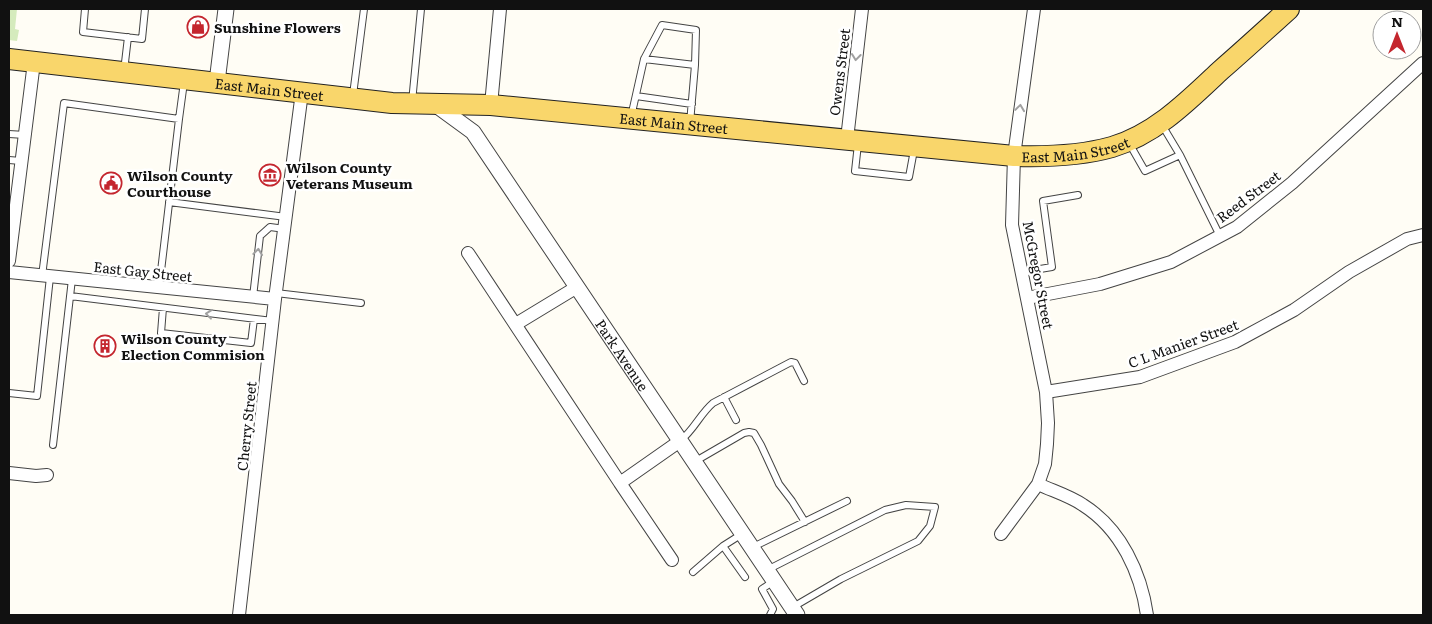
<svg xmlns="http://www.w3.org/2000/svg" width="1432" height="624" font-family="Literata,serif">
  <rect width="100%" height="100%" fill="#fffdf5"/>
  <!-- green -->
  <path fill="#d5ebbd" d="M9,9H17L15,29L19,30L17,41L9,40Z"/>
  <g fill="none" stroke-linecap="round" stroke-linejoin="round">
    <!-- service casing -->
    <g stroke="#444" stroke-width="8">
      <path id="service" d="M85,9L83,32L142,39L145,9
        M644,59L662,25L696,30L695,65
        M124,71L128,37
        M353,95L364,9
        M636,96L692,104
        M412,102L421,9
        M631,117L644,59L695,65L690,123
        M9,134L25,135
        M1129,143L1145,171L1180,155L1162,125
        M858,144L855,171L909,177L914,150
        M1180,155L1220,236
        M9,160L21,161
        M169,202L286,217
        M1022,272L1052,267L1043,201L1078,195
        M42,276L64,103L179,119L184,82
        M159,288L179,119
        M276,293L361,303
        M70,296L273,321
        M253,297L260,236L270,227L285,229
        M163,308L161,333L251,343L254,319
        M9,393L37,396L50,277
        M724,397L736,420
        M680,441C694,430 700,414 713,403L791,362L795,363L804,381
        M53,445L72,279
        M694,462L744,433L749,432L754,433L761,445L779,484L792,501L805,522
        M723,546L745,577
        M753,547L847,501
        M767,570L885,510L906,505L935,507L930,526L918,541L841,579L793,607
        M693,572L723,546L742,534
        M770,615L773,609L762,589L774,581"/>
    </g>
    <!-- minor casing -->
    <g stroke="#444" stroke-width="14">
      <path id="minor" d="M491,105L500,9
        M847,139L862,9
        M468,253L620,483L680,441
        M9,261L34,62
        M9,272L275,299
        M1027,298L1100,284L1171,262L1237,227L1292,183L1423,63
        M516,324L577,287
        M1046,392L1140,377L1235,342L1294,310L1349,272L1407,239L1423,235
        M9,473L36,476L47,475
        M620,483L672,560
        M1038,484C1053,491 1070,496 1083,505C1121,529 1141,573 1147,615
        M1001,534L1038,484L1045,464L1047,444L1048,423L1046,392L1012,225L1014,156L1034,9
        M239,615L275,299L302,92"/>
    </g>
    <!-- tertiary casing -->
    <g stroke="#444" stroke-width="17">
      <g id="tertiary">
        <path d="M217,82L226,9"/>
        <path id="s1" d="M436,105L473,132L797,615"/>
      </g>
    </g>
    <!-- primary casing -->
    <g stroke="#222" stroke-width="22">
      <g id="primary">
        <path id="s2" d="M9,59L392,103L491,105L1014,156C1047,157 1080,156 1112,147C1156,134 1189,100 1221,70C1244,50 1267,29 1289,9"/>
      </g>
    </g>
    <!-- service -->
    <use href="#service" stroke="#fff" stroke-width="6"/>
    <!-- minor -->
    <use href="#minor" stroke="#fff" stroke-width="12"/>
    <!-- tertiary -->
    <use href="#tertiary" stroke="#fff" stroke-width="15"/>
    <!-- primary -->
    <use href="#primary" stroke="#f9d66b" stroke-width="20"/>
  </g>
  <!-- one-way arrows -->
  <defs><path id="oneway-chevron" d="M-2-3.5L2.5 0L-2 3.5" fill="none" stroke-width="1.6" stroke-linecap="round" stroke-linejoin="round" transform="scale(1.25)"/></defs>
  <g stroke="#a0a0a0">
    <use href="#oneway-chevron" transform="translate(856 57) rotate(97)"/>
    <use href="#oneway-chevron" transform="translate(1020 108) rotate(-82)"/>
    <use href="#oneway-chevron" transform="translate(258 252) rotate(-84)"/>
    <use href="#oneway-chevron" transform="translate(209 314) rotate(-173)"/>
  </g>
  <!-- icons -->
  <defs>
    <g id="shop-ring" transform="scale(1.125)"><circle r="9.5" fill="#fff" stroke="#c4262e" stroke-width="1.5"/><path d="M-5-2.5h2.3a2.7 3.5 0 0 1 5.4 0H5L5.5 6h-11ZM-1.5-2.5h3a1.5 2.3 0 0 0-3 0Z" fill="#c4262e"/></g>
    <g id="museum-ring" transform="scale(1.125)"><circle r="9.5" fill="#fff" stroke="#c4262e" stroke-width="1.5"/><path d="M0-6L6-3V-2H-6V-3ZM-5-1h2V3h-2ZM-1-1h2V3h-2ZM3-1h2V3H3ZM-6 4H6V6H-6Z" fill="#c4262e"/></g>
    <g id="civic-ring" transform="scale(1.125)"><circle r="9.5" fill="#fff" stroke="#c4262e" stroke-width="1.5"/><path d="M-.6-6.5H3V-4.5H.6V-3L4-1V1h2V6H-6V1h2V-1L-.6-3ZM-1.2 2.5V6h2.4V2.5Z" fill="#c4262e"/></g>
    <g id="building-ring" transform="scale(1.125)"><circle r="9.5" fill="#fff" stroke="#c4262e" stroke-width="1.5"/><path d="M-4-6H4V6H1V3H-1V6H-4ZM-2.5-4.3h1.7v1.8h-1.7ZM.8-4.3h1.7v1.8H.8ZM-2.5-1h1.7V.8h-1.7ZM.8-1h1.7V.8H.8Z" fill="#c4262e"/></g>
  </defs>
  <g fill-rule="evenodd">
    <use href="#shop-ring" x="198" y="27"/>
    <use href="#museum-ring" x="270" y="175"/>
    <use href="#civic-ring" x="111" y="183"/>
    <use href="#building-ring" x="105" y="346"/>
  </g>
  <g text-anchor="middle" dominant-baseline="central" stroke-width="5" stroke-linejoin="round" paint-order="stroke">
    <!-- poi labels -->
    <g font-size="14" font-weight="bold" fill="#111" stroke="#fff" text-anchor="start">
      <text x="214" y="27">Sunshine Flowers</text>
      <text x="286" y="167">Wilson County<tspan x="286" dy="16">Veterans Museum</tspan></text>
      <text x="127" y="175">Wilson County<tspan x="127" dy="16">Courthouse</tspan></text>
      <text x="121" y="338">Wilson County<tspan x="121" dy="16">Election Commision</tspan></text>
    </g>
    <!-- street labels -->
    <g font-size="14" fill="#111" stroke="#fff">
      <text transform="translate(839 72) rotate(-83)">Owens Street</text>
      <text stroke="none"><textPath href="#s2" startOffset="262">East Main Street</textPath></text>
      <text stroke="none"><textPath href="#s2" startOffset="668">East Main Street</textPath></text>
      <text stroke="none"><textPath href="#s2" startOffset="1072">East Main Street</textPath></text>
      <text transform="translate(1248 196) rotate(-37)">Reed Street</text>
      <text transform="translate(143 271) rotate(6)">East Gay Street</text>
      <text transform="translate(1039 275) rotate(79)">McGregor Street</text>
      <text transform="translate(1183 343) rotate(-20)">C L Manier Street</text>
      <text stroke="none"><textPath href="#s1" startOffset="314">Park Avenue</textPath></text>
      <text transform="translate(246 426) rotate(-84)">Cherry Street</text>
    </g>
  </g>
  <!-- border -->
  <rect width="1432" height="624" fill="none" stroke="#111111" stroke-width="20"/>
  <!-- north arrow -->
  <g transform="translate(1397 35)"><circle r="24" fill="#ffffff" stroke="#a0a0a0"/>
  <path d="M0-4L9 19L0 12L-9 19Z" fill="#c4262e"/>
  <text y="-8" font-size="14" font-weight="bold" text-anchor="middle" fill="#111111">N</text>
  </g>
</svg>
